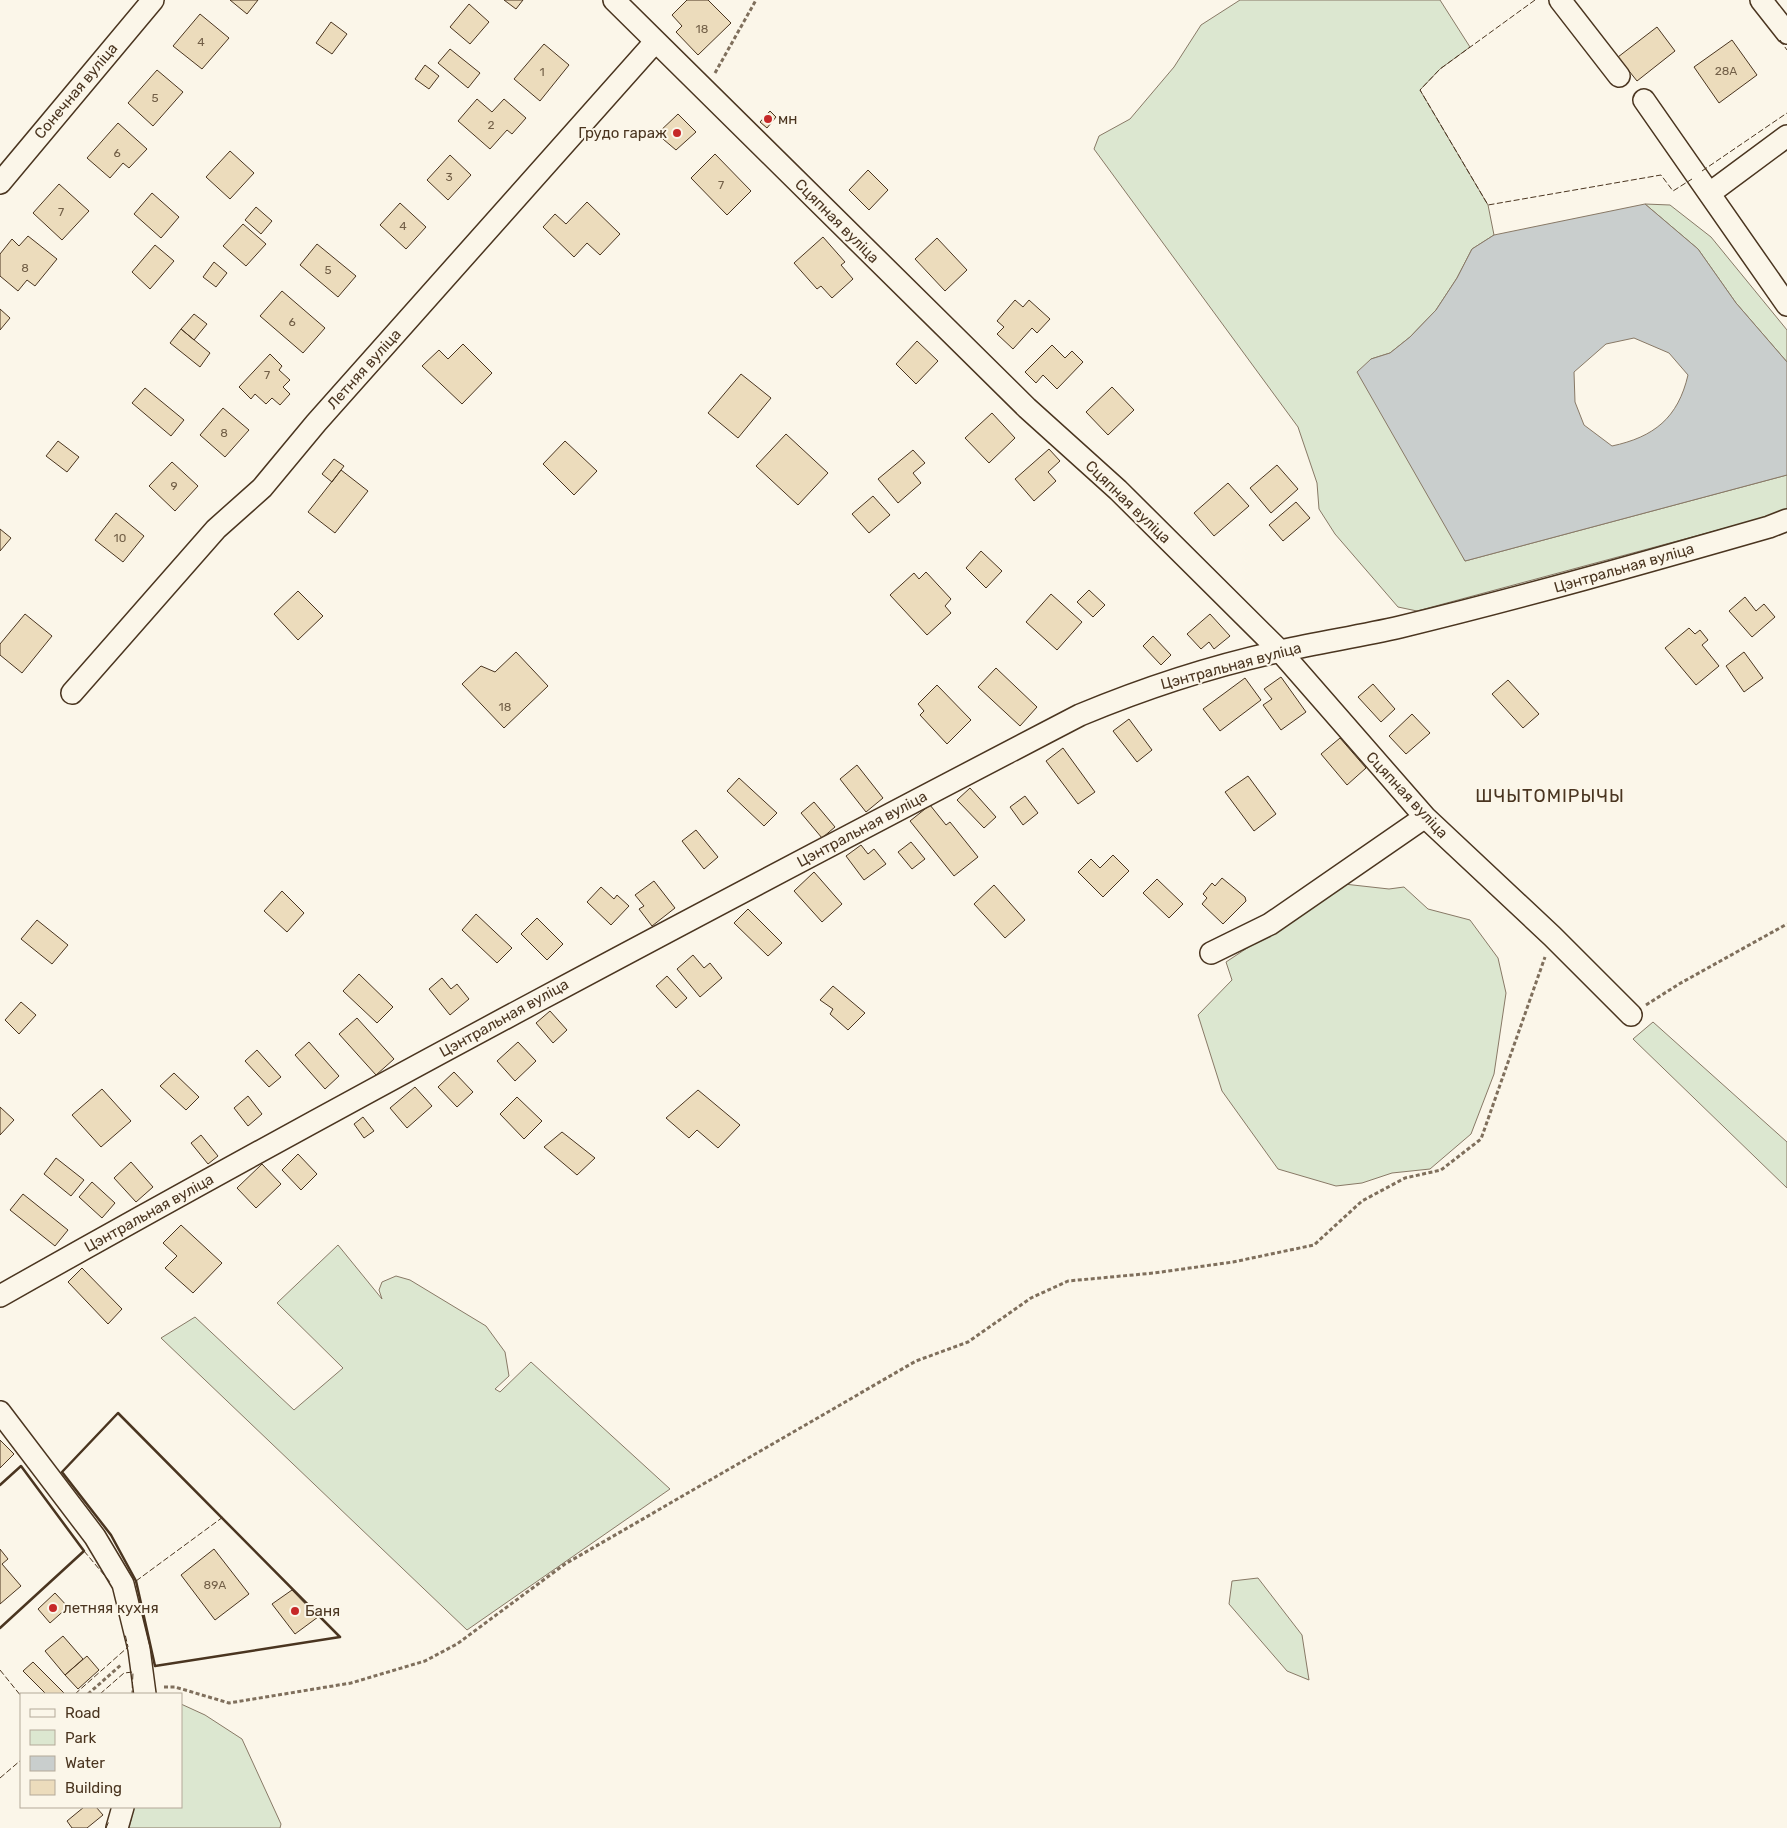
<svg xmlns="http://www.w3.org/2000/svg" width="1787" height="1828" font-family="Rubik,sans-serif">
  <rect width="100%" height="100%" fill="#fbf6e9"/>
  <!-- green -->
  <path fill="#dce7d0" stroke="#887966" d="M1240,0H1440L1470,47L1440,69L1420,90L1488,205L1494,235L1472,249L1457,278L1436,310L1410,337L1390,353L1371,359L1465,561L1787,475V510L1774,515L1417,611L1398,607L1335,534L1319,509L1317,483L1298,427L1094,149L1099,136L1130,119L1174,67L1201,25Z
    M1645,204L1670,205L1711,237L1787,330V362L1736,303L1698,249Z
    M1344,884L1389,889L1404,887L1428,909L1470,920L1498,958L1506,993L1494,1074L1471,1134L1430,1169L1392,1173L1362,1183L1336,1186L1278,1169L1222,1091L1198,1015L1232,980L1226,962Z
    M1653,1022L1787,1142V1188L1633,1039Z
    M338,1245L382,1299L379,1290L382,1282L396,1276L410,1280L486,1326L505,1352L509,1376L495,1389L500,1392L531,1362L670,1489L467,1630L161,1338L195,1317L294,1410L343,1368L277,1303Z
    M1258,1578L1302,1635L1309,1680L1287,1671L1229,1604L1232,1581Z
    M181,1704L205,1715L242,1739L281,1824L280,1828H129L134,1807H181Z"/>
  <!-- water -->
  <path fill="#c9cecd" stroke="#887966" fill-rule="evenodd" d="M1645,204L1698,249L1736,303L1787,362V475L1465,561L1357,372L1371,359L1390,353L1410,337L1436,310L1457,278L1472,249L1494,235ZM1634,338L1669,353L1688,375C1678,418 1654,437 1612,446L1584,425L1575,402L1574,372L1606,344Z"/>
  <!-- building -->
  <path fill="#ecdcbc" stroke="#4a3520" d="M230,0H258L247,14Z
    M504,0H523L516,9Z
    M687,0H708L731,23L698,55L676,32L682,26L672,15Z
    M469,4L489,22L470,44L450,27Z
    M200,14L229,38L202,69L173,46Z
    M331,22L347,34L332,54L316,43Z
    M1657,27L1675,51L1637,81L1618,57Z
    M1732,40L1757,75L1719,103L1694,67Z
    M544,44L569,65L540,101L514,79Z
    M450,49L480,73L468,88L438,63Z
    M425,65L439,76L429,89L415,79Z
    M157,70L183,92L153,126L128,103Z
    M477,99L492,112L504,99L526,118L512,134L507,130L490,149L458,121Z
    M770,111L776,117L767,128L760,122Z
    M678,114L696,132L676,150L657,134Z
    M118,123L147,149L129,168L123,163L110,178L87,158Z
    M230,151L254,173L230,199L206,177Z
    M715,154L751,191L727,215L691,178Z
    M450,155L471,175L448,200L427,180Z
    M868,170L888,190L869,210L849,190Z
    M59,184L89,211L62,240L33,213Z
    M152,193L179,217L161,238L134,214Z
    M587,202L620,234L600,255L587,243L574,257L543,227L555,214L566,224Z
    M400,203L426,227L406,249L380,225Z
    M256,207L272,221L261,234L245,220Z
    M243,224L266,244L246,266L223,246Z
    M28,236L57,259L35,286L27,280L18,291L0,276V254L12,239L19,246Z
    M823,237L845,262L841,265L853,279L832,298L821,286L817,289L794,263Z
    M937,238L967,270L945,291L915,259Z
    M317,244L356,276L338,297L300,265Z
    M155,245L174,261L150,289L132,272Z
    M214,262L227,273L216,287L203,277Z
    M282,291L325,328L303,353L260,316Z
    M1015,300L1023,307L1029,300L1050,319L1037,333L1032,328L1013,349L997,334L1004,327L997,321Z
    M0,309L10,318L0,330Z
    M194,314L207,324L194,340L181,329Z
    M181,329L210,353L200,367L170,343Z
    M917,341L938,361L916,384L896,364Z
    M463,344L492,373L462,404L422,366L439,350L448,359Z
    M1052,345L1065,358L1072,351L1083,362L1057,389L1043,375L1036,383L1025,372Z
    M270,354L282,366L279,370L290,380L283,387L290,394L280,405L272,398L266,404L255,394L251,399L239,387Z
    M741,374L771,398L738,438L708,413Z
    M1112,387L1134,410L1108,435L1086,412Z
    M145,388L184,420L171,436L132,403Z
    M223,408L249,430L225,457L200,435Z
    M992,413L1015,438L989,463L965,438Z
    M786,434L828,473L798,505L756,466Z
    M58,441L79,457L67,472L46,456Z
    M565,441L597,471L574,495L543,464Z
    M1049,449L1060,461L1048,472L1056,481L1034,501L1015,479Z
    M913,450L925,463L913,473L921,483L898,503L878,479Z
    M334,459L344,466L332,482L322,474Z
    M172,462L198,486L175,511L149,486Z
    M1277,465L1298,489L1271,513L1250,488Z
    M341,470L368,491L335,533L308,512Z
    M1228,483L1249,506L1214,536L1194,513Z
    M873,496L890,515L869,533L852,514Z
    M1296,502L1310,518L1283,541L1269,525Z
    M116,513L144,536L123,562L95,540Z
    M0,529L11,538L0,551Z
    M981,551L1002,571L986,588L966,568Z
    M926,572L951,599L945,606L951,613L927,635L890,595L914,573L919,579Z
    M1089,590L1105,605L1093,617L1077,602Z
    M298,591L323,616L298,640L274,614Z
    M1051,594L1082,622L1057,650L1026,622Z
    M1745,597L1756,611L1764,604L1775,617L1752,637L1729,611Z
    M25,614L52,636L22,673L0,655V644Z
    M1210,614L1230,636L1214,649L1209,642L1201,649L1187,634Z
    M1689,628L1695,634L1700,630L1708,640L1702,645L1719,666L1696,685L1665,648Z
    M1153,636L1171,655L1161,665L1143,646Z
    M516,652L548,686L504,728L462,684L481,666L495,672Z
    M1744,652L1763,678L1744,692L1726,666Z
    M996,668L1037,707L1020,726L978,687Z
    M1281,677L1306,712L1281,730L1263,705L1272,699L1264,689Z
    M1245,678L1261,700L1220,731L1203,709Z
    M1508,680L1539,714L1523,728L1492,694Z
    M1373,684L1395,709L1381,722L1358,697Z
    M937,685L971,720L947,744L920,715L924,711L918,704Z
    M1412,714L1430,733L1406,754L1389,736Z
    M1129,719L1152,750L1137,762L1113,731Z
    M1340,738L1366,768L1347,785L1321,754Z
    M1063,748L1095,792L1078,804L1046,761Z
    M857,765L883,798L866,812L840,779Z
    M1248,776L1276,814L1254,831L1225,792Z
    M739,778L777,813L764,826L727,791Z
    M970,788L996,817L984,828L957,800Z
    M1025,796L1038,813L1023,825L1010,807Z
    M814,802L835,827L822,838L801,813Z
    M930,805L946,825L950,822L978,857L954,876L910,821Z
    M696,830L718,857L704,869L682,841Z
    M911,842L925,859L912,869L898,852Z
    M861,845L868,854L874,849L886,864L864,880L846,856Z
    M1113,855L1129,871L1103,897L1078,872L1091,859L1100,868Z
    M814,872L842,904L822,922L794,891Z
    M1222,878L1245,897L1246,901L1223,924L1202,904L1207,898L1203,894L1212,883L1215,886Z
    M1157,879L1183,904L1169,918L1143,893Z
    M654,881L675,908L652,926L639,909L644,906L635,895Z
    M994,885L1025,920L1005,938L974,904Z
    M601,887L614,899L617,895L629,906L611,925L587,902Z
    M282,891L304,913L287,932L264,911Z
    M748,909L782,943L768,956L734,923Z
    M476,914L512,948L497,963L462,930Z
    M537,918L563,944L547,960L521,934Z
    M37,920L68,945L52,964L21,939Z
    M693,955L704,968L710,963L722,978L700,997L677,969Z
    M359,974L393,1007L377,1023L343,991Z
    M667,976L687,998L676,1008L656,986Z
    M442,978L451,989L457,984L469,999L450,1015L429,989Z
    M833,986L865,1013L848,1030L830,1014L833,1009L820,1000Z
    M21,1002L36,1015L19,1034L5,1020Z
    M550,1011L567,1030L553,1043L536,1023Z
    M357,1018L394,1059L376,1075L339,1034Z
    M309,1042L339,1076L325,1089L295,1055Z
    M518,1042L536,1061L515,1081L497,1061Z
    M257,1050L281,1077L269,1087L245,1061Z
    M454,1072L473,1092L457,1107L438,1087Z
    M174,1073L199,1097L186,1110L160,1086Z
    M415,1087L432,1106L407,1128L390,1108Z
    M102,1089L131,1121L101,1147L72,1115Z
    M698,1090L740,1125L718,1148L697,1130L689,1138L666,1118Z
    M248,1096L262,1114L248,1126L234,1108Z
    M517,1097L542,1121L524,1139L500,1114Z
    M0,1107L14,1120L0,1135Z
    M363,1117L374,1131L364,1138L354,1124Z
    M562,1132L595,1158L577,1175L544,1147Z
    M201,1135L218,1156L208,1164L191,1143Z
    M298,1154L317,1174L301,1190L282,1170Z
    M56,1158L84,1180L71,1196L44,1174Z
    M131,1162L153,1187L136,1202L114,1178Z
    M262,1164L281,1184L256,1208L237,1188Z
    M92,1182L115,1203L102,1218L79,1197Z
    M23,1194L68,1230L55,1246L10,1210Z
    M181,1225L222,1263L193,1293L165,1268L177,1256L163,1243Z
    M82,1268L122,1309L108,1324L68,1282Z
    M0,1440L14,1454L0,1468Z
    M0,1549L8,1559L2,1564L21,1586L0,1604Z
    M214,1549L249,1594L215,1620L181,1575Z
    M292,1590L318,1617L295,1634L272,1604Z
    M55,1593L68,1607L50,1623L38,1609Z
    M63,1636L83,1659L65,1675L45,1651Z
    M87,1656L99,1670L78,1689L65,1675Z
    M33,1662L65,1694H46L23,1671Z
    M84,1807H96L103,1815L87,1828H72L67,1821Z"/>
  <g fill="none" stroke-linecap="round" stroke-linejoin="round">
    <!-- minor casing -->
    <g stroke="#4a3520" stroke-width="24">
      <path id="minor" d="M614,0L1027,408L1118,490L1280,651L1425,817L1552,936L1631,1015
        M1560,0L1619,76
        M1761,0L1787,33
        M1644,100L1787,305
        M0,183L153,0
        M1710,193L1787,136
        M72,693L216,529L262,488L316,423L655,42
        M1211,953L1270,924L1425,817
        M0,1296C356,1095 717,904 1080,715C1145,688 1212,666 1281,651C1321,642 1361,636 1400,627C1524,597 1647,562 1769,527L1787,520
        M0,1412L95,1537L123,1584L139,1649L145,1694
        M117,1828L123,1807"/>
    </g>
    <!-- path -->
    <path stroke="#7f6f5c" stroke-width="3" stroke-dasharray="4 2.5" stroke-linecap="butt" d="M715,73L756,0
      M1646,1005L1679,984L1787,924
      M164,1687H175L229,1703L351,1683L425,1661L457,1644L565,1564L916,1361L968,1342L1031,1298L1068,1281L1154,1273L1233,1262L1314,1245L1362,1201L1405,1178L1441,1170L1481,1139L1545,957
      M88,1694L122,1664"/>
    <!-- minor -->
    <use href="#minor" stroke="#fbf6e9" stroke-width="21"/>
    <!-- fence -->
    <path stroke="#4a3520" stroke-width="1" stroke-dasharray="6 2.5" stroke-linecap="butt" d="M1535,0L1440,69L1420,90L1488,205L1661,175L1673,191L1692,179
      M1780,40L1787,50
      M1702,171L1787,113
      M84,1551L110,1582
      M136,1581L223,1517
      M0,1670L21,1696
      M75,1694L128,1647L125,1634
      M100,1694L124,1673L133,1672L132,1694
      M0,1778L21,1760
      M106,1828L109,1821"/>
    <!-- wall -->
    <path stroke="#4a3520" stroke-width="2.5" d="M118,1413L340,1637L155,1666L136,1581L111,1535L62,1472Z
      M0,1485L21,1466L84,1551L0,1628"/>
  </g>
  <!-- markers -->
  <g fill="#c62828" stroke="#fbf6e9" stroke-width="2">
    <circle cx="768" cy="119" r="5"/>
    <circle cx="677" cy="133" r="5"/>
    <circle cx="53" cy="1608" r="5"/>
    <circle cx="295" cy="1611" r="5"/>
  </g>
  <g text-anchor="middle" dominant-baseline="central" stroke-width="4" stroke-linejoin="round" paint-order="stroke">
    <!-- number labels -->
    <g font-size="12" fill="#725f47">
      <text x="702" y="29">18</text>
      <text x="201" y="42">4</text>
      <text x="1726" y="71">28А</text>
      <text x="542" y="72">1</text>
      <text x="155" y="98">5</text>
      <text x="491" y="125">2</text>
      <text x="117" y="153">6</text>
      <text x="449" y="177">3</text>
      <text x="721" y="185">7</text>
      <text x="61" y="212">7</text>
      <text x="403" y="226">4</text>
      <text x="25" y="268">8</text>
      <text x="328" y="270">5</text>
      <text x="292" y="322">6</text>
      <text x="267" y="375">7</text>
      <text x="224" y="433">8</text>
      <text x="174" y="486">9</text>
      <text x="120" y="538">10</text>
      <text x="505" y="707">18</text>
      <text x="215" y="1585">89А</text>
    </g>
    <!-- street labels -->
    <g font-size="15" fill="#4a3520" stroke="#fbf6e9">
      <text transform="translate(76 91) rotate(-50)">Сонечная вуліца</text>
      <text transform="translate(837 221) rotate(45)">Сцяпная вуліца</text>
      <text transform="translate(364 369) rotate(-48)">Летняя вуліца</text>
      <text transform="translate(1128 502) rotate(44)">Сцяпная вуліца</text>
      <text transform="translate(1624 568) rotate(-16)">Цэнтральная вуліца</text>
      <text transform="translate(1231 666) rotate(-15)">Цэнтральная вуліца</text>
      <text transform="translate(1407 795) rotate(47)">Сцяпная вуліца</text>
      <text transform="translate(862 829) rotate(-28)">Цэнтральная вуліца</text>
      <text transform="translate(504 1018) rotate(-29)">Цэнтральная вуліца</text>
      <text transform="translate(149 1213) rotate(-29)">Цэнтральная вуліца</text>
    </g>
    <!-- poi labels -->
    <g font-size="15" fill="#4a3520" stroke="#fbf6e9" text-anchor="start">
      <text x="778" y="119">мн</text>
      <text x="667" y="133" text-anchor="end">Грудо гараж</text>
      <text x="63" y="1608">летняя кухня</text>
      <text x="305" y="1611">Баня</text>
    </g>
    <!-- quarter labels -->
    <g font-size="18" letter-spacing="1" fill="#4a3520" stroke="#fbf6e9">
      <text x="1550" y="796">ШЧЫТОМІРЫЧЫ</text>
    </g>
  </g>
  <!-- legend -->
  <rect x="20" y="1693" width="162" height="115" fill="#fbf6e9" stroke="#b4a999"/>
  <rect x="30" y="1709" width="25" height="8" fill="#fbf6e9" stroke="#b4a999"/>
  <text x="65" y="1718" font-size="15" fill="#4a3520">Road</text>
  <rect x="30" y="1730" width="25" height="15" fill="#dce7d0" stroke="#b4a999"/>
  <text x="65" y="1743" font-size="15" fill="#4a3520">Park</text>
  <rect x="30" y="1756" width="25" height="15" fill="#c9cecd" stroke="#b4a999"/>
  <text x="65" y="1768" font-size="15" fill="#4a3520">Water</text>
  <rect x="30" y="1780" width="25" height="15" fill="#ecdcbc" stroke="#b4a999"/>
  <text x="65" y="1793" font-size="15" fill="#4a3520">Building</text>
</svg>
